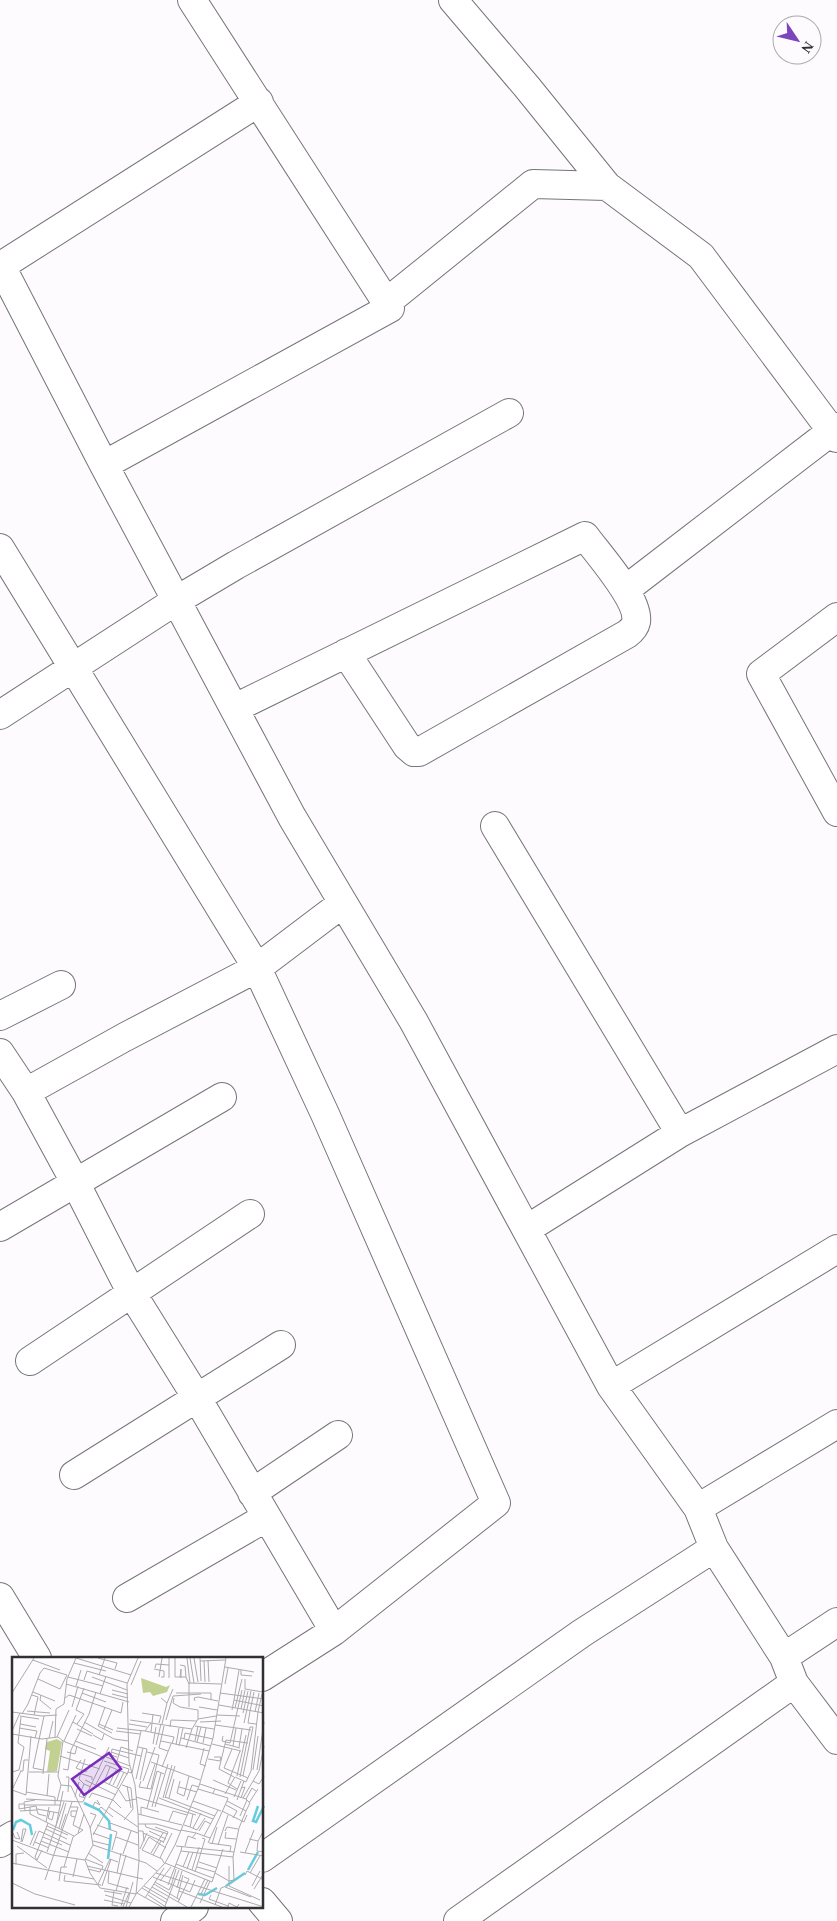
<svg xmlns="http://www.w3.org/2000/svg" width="837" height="1921" font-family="Georgia,serif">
  <rect width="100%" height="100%" fill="#fdfbfe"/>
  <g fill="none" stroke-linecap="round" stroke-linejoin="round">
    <!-- street casing -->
    <g stroke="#77747a" stroke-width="30">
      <path id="street" d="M453,0L527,87L607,186
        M0,264L104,465L292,817L414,1022L611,1386L698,1508L714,1548L784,1657L794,1683L837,1740
        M1,266L259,102
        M387,302L533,184L607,186L701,256L837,438
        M104,465L390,308L192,0
        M0,548L257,968L325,1114L496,1503L334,1631L262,1677
        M625,590L837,427
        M837,617L761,674L837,812
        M235,708L585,536C598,554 640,600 636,622C635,627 631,631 627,634L419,752H414L407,746L346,653
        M0,715L177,600L236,565L509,413
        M495,826L680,1133
        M0,1016L61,985
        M0,1053L26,1092L75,1182L131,1292L197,1398L334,1631
        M26,1092L125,1037L257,968L343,903
        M0,1227L222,1097
        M527,1229L680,1133L837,1049
        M30,1361L250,1214
        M611,1386L837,1249
        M74,1475L281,1345
        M252,1493L338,1435
        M698,1508L837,1424
        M0,1597L37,1658
        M127,1598L267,1517
        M784,1657L837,1622
        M0,1843L14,1835
        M262,1858L582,1633L714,1548
        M262,1902L278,1921
        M175,1921L194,1907
        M458,1921L794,1683"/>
    </g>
    <!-- street -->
    <use href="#street" stroke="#fff" stroke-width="28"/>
  </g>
  <!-- overview -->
  <g transform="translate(12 1657)">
    <rect width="251" height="251" fill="#fdfbfe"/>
    <path d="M129,21L154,30L158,28L155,35L141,39L138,35L131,36ZM45,82L50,85L45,114L35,115L38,94L33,92L35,85Z" fill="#c2d192"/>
    <path fill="none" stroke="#65ccde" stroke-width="2.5" d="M72,146L87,153L97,164L98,173M246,149L241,164L244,165L252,149M1,173L4,165L9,163L18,168L20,178M96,202L99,177M236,213L246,195M214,229L233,216M186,237L193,238L205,231"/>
    <path fill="none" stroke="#abaaac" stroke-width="1" d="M64,1L119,18M86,1L105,6L103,12M163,1V20H174L177,27M175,1L178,26M178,1L182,26M182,1L186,25M188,1L189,24M21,3L48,13M196,3L197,25M188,4L213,3M192,4L193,25M62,6L94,14M168,8L173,9L174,20M213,10L242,15M143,11L144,7L157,8M142,12L152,14V20H149M229,13V18L240,19M87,18L93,1M56,20L91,29M80,20L115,33M147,20L150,1M168,20L169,12V21M157,21V1M233,22V32L251,35M72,23L75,14L115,26M54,27L117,45M213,27L216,11M119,28L129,4M64,29L69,13M100,33L116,37M21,35L43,44M0,36L22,1M70,36L94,45M164,36H199V43M208,36L252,42M88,37L94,19M100,37L116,41M20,38L26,40L22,58M29,38L28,43L39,52M53,41L57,38L109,56L111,45M149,41L155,46L150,67M162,41L161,46L168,50L186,53V62M222,43L227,13M183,44L182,41L186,40L206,44M155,46L161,32M207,48L252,56M60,50L66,29M177,50V26L209,27M187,50L205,53M223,51L230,22M229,52L233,33M220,53L222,43L252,49M15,54L38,56M238,54L236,66L244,67M238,54L242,35M0,55L30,59L45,58M243,55L247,36M246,55L250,37M130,56L149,59L147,66M231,56L236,34M10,57L16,47L28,16L32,11L55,18L48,32L26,22M205,58L228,59M8,59L27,62M118,63L180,72L186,62L204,59M154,63L161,39L189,37M61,65L81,77M72,65L102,82L117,84M188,65L209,64M232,66L239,34M8,67L24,70M65,67L72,57L64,53L72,31M87,67L86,69L100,76M87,67L93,50M87,67L101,73M117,67L135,70M203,68L239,73M152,69L147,91L156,94M183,69L202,72M158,70L159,63L185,64M7,71L25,74L23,81M105,71L133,74L139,66M65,72L80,79M92,72L100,53M0,74L8,56M104,74L128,77M133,74L162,80L160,87M139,75L141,57M0,77L30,82L46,80L51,84L46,119L49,128L59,129L78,170L81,188L73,203L78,216L88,231L124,237L127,204L126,157L123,128L117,105L115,27L126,1M81,78L90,83L92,77M211,79L210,84L218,86L230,33M43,80L44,52L52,47L55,22L64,1M45,80L57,53M37,81L41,64M169,81L199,89M172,82L173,76L201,82M51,84L93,101M52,84L64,58M63,84L84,92M149,84L197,94M183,84L186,69M185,85L189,70M191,86L194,71M141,87L144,70M200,87L229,94M213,87L228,91M144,88L149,67M164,88L167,71M167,89L171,71M221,89L224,71M126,90L135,92L128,123M227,90L230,72M174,91L180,72M192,91L188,107L194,109M220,92L212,111L236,121M55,95L63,97L65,89M99,95L117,101M135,95L147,98L139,132M48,99L88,112M94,100L118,109M105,100L99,98L100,92L129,99M196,102L208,104L209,100H202M69,103L64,111L74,115L78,107M92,104L117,112L116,115M105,104L109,90L121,94M139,105L188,123M150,110L159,87M51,112L56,113L59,93L77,57L84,35M31,113L21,111L32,59M241,113L246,79M245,113L252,65M8,114H11L12,103H16M0,115L7,113L12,90L6,86L9,60M17,115H46M66,116L80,120V123M31,117L35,82M225,119L234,78M54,120H57L56,135M222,120L207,112L214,83L236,86M228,120L238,70H241L231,119M124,122L131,91M73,123L104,138M201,123L224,133M90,124L107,132M129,124L127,130L139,132M131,124L143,90M168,124L165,136L172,139L177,119M241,124L247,127L252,119M92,125L98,110M72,127L67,122L73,102M188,127L203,132M97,128L104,113M101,128L108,114M110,128L119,131L121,152L112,163M115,129L119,151M105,130L112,115M167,130L185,135M135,131L143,107M186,132L216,141L215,144L234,154L227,171L221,200L222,223L217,224V229L248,243M225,132L216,126L228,94M0,133L14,138L19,79M0,133L9,114M81,133L94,108L116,117M107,133L114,144L124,142M14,135L43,140V148M201,136L203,132L234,142L238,146L234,154M213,137L223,120L234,125L239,114L246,55M35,139L37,117M63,140L67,125M124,140L184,158M153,140L203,159M222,140L229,124M73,141L67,139L72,127L79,130M77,141L80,136L101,143L109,151M147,141L201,162M151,141L160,108M153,141L163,109M157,141L162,122M229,141L233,130L229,131M231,141L247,114L252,89M14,142L71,145L97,90M234,142L240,131L244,134M175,143L180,128L187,130M225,143L232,124M45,144L49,128M181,144L209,154M237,146L246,132M12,147H7V152L24,149M12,148H49M214,148L225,154L221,161M24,149L26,157L34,159M81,149L83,145L88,148L85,143M18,150V157L62,179M97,150L126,170M140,150L149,116M143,150L156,107M135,151L145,114L152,117M25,152L47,156M87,152L89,150L101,160M8,154L25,153M13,154L12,145L23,143M38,154L36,161L40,163L42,155M210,154L232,165L235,158M78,156L84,158L78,171M126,157L170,168M129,158V150L147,155M228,159L235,143M63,160L59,159V154H65M157,164L161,154L175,158M34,165L37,150M98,166L126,176M126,167H144L169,174M133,167L134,170L156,177M85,168L105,175L100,193M172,168L178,170L181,157M35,169L56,178M44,169L51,134M143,170L156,175L151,186M178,170L185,173L193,161M47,171L54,146M181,171L189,156M34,172L55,182M49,172L54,157M169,173L184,176M126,174H131L132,184M137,174L154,182M187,174L193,164L199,167M213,174L215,170L226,172M214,175L213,181L224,182M1,176L3,181L8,182L5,175M66,176L72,157M81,176L98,182M131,176L152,185M81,178L116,115L120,116L129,74M192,179L206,153M31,180L50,188M104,180L126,188M180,181L184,176L198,181M237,182L246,184L252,173M0,183L40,198L73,203M29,184L57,195M81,184L97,188M246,184L245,194L252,195M9,185L11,172H14L10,185M23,185L37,191M196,186L215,144M197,186L219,189L218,194M200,187L205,170M18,188L24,174M81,188L134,206L145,214M206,188L216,158M5,189L35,211M21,189L27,174L58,188M164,189L222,195M170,189L169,194L221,200M173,189L176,179L184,182M128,192L135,176M30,193L25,203L23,200L36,166M130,193L137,180L154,191M130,193L150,202L152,206M35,195L52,145M228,195L252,199M76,196L91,206M139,196L151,176M233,196L242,173M111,197L119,174M141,198L149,184M148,201L160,176M73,202L91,209L90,212M187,205L205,211M0,206L82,222M153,206L200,225L203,216L217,224V209M164,207L201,221M4,208V197L12,196M75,209L131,222M52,210L61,180L71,173L61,168L66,150H58M171,210L177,195M185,210L203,215M76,212L88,215L89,212M175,212L181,195M180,213L187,190M97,214L96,226L117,232M183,215L193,182L190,181M105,216L109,196M144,216L252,250M203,216L211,192M238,216L248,199M53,218L52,224L89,228M233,218L235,214L252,223M61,220L65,202M141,220L178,235L183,223M33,223L60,145M47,224L49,210H55M148,224L159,210M143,225L157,233L159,229M0,226L23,237L63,248M86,227L98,202L106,205M142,227L168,243M156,228L169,194M90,229L99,202M132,229L156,243M159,229L164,212M240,229L248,214M140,230L175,250M213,230L239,240M130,231L155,246M165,231L170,214M242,232L252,216M92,234L110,237M102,234L100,248L106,249M104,234L114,198M167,234L210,250M125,236L150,250M189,237L196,223M93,238L119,246M136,238L154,250M199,238L197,242L216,249M133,241L152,211M165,241L171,218M92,243L112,247M166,245L177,222L172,220M188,246L198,224M203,248L209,231L214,229M109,249L115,230M153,249L167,213M111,250L117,236M114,250L121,225M117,250L124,237L153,206L163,188L187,129L201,81L214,1M179,250L193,222M216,250L217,246L225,250L227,247"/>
    <path fill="#7b2cbf" fill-opacity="0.15" stroke="#7b2cbf" stroke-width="2.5" d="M97,96L109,112L72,138L60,122Z"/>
    <rect width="251" height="251" fill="none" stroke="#313032" stroke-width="2.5"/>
  </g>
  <!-- north arrow -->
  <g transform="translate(797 40) rotate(125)"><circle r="24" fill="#fdfbfe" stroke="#abaaac"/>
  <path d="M0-4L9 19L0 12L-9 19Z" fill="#7d45bb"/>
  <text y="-8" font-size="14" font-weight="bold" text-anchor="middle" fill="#313032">N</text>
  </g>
</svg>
